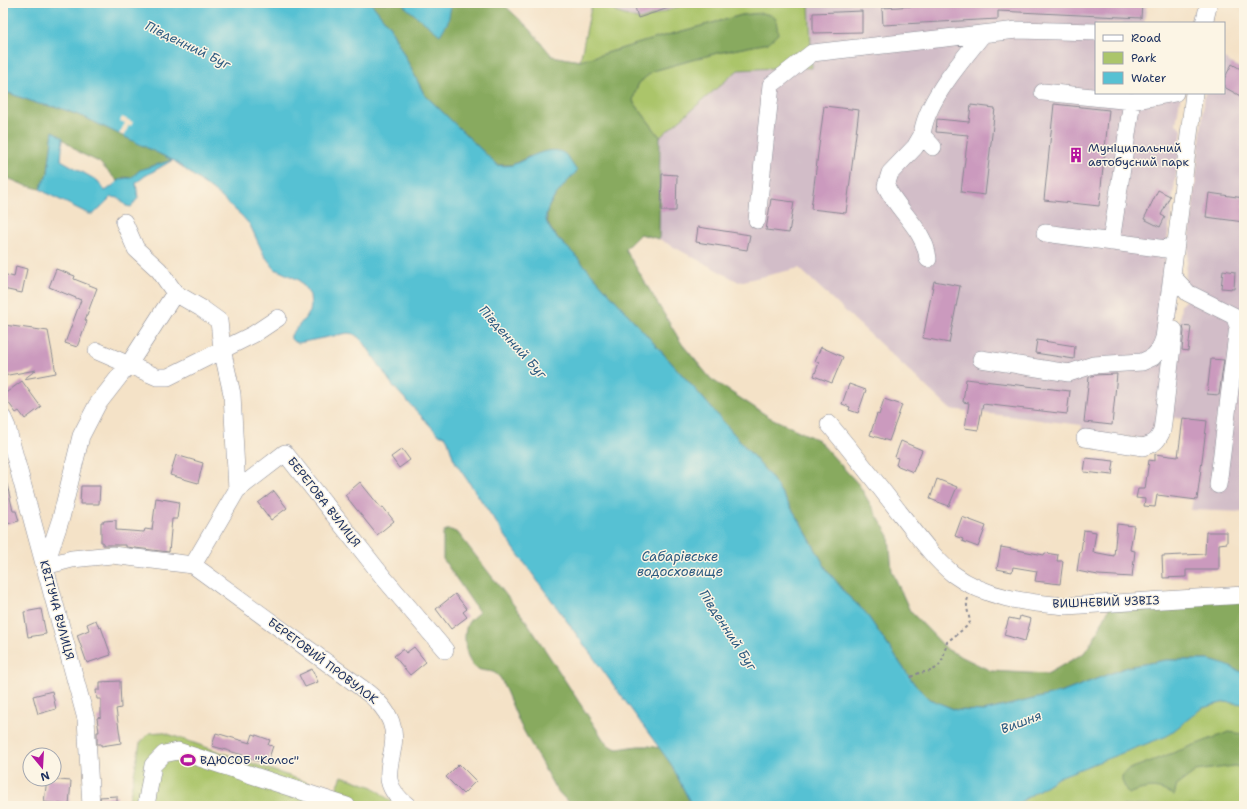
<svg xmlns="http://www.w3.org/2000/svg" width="1247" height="809" font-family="'Shantell Sans',sans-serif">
  <rect width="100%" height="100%" fill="#fcf5e5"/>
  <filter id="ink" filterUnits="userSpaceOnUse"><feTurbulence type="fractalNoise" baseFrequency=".025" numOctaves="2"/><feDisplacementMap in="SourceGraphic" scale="8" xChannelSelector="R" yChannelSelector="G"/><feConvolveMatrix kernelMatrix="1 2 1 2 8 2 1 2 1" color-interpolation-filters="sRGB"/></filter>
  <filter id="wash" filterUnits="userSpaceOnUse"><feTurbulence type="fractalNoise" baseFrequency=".012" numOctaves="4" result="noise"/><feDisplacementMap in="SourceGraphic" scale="16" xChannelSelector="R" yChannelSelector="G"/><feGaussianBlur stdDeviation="0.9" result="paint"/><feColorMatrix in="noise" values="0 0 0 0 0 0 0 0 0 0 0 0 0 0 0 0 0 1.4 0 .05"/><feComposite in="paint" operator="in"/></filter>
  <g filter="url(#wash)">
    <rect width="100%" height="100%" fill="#f4e2c7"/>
    <!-- industrial -->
    <path fill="#d2bdc8" d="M611,3H689L640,20L615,12Z
      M809,3H1147L1144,23H1096V93H1181L1176,124L1182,129L1165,257L1164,303L1173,304L1158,429L1150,439L1081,433L1082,425L950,409L799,268L739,282L659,239L660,137L738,70L793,67L811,38Z
      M1224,59L1244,70V512L1191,510L1193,499L1183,419L1170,417L1181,305L1187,300L1185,281L1205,93H1224Z"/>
    <!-- green -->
    <path fill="#abc56b" stroke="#637a64" d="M592,3H611L615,12L640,20L689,3H809L812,68L793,67L738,70L660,137L633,101L635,92L639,83L653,71L717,53L768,43L762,13L742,15L660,37L580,61Z
      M1225,702L1244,704V806H1014L1059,777L1202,708Z
      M162,732L335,792L342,776L373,787L397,806H128L140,743L149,733Z"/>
    <!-- forest -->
    <path fill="#88aa5f" stroke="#526c5e" d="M371,3H502L530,29L552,56L580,61L660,37L742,15L762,13L771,15L776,19L778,34L768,43L717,53L653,71L639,83L635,92L633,101L660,137L659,239L640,234L625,249L682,344L711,379L769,417L818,440L859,485L889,536L892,571L910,611L948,650L991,671L1047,674L1084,653L1096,635L1111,604L1244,595V670L1242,672L1209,660H1166L1127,667L1063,692L984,711L956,710L929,699L915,685L865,612L847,595L827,570L799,520L771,477L702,397L573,253C556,236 534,220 556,196L530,156L512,165H497L424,94L390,27Z
      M3,91L39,104L60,108L86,118L173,160L140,170L131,178L124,177L117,181L99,162L80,153L53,131L48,173L40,189L24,185L3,176Z
      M446,530H451L458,533L527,622L605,742L610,746L617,749L638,746H649L660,748L671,764L692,806H576L565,799L555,788L520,724L501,679C492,667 487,674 476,668C465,661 462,634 468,623C470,619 476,615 479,612L443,559V534Z
      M1229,732L1244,734V768L1234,766L1196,771L1177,785L1174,796C1157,785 1147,787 1128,794L1122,781V776L1127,770Z"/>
    <!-- water -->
    <path fill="#57c1d3" stroke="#397898" d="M3,3H371L390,27L424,94L497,165C502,166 507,166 512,165C526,160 552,142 566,155C570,160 573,166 577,171C568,182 540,207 547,223C552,235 564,244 573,253L702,397L771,477L799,520L827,570L847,595L865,612L915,685L929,699L956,710L984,711L1063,692L1127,667L1166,660H1209L1226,665L1244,673V704L1225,702L1202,708L1167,736L1059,777L1014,806H692L671,764L515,550L457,465L453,457L448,441L445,436L438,434L393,386L365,344L358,337L354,334L348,333L298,343L293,341L291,339V335L310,312L311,305L310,295L305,288L299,280L275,269L264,255L250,225L242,216L220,196L173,160L145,176L136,183L138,198L131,207L126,206L119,198L111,197L94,214H89L48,194L40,189L48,173L53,131L63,138L61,160L98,181L105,191C116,185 118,177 131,178L140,170L172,160L86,118L60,108L39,104L3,91Z
      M404,3H446L451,6L448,22L440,35L404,6Z"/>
    <!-- pier -->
    <path fill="#f4e2c7" d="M122,117L133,122L131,126L129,125L124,136L119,134L125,123L120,121Z"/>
    <g id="blocks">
      <!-- building -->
      <path fill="#cb9abe" d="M634,3H677L678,5L638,18Z
        M964,3H1142L1141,18L998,11V19L883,25L882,8Z
        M862,11V32L813,33V13Z
        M1232,64L1244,71V98L1224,87V79Z
        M1054,104L1109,110L1099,206L1044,200Z
        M971,105L995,108L985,195L961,192L968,135L936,132L937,119L969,122Z
        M824,106L859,110L846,213L811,209Z
        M662,174L677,175L676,211H661Z
        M1158,190L1170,196L1161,215L1165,217L1160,227L1144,219Z
        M1209,193L1244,198V222L1206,217Z
        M771,199L794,202L789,233L766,230Z
        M698,227L750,235L747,250L696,242Z
        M16,266L27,269L22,293L3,289V274L14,277Z
        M56,269L75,276L74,279L97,288L85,320L87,321L77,347L65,343L81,300L49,287Z
        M1223,270L1235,272L1234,289L1221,288Z
        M934,281L960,286L949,343L923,338Z
        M4,325L48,331L56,373L24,379L36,370L3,376V361L6,340L3,339Z
        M1183,326L1191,327L1188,351L1182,350L1184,331Z
        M1037,340L1075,346L1074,359L1035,353Z
        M821,347L843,357L832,383L814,376L819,363L815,361Z
        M1211,359L1224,360L1219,395L1207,394Z
        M1117,374L1112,425L1084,422L1089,377L1095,375Z
        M966,379L1070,391L1067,414L983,404L978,430L965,428L969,403L963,402Z
        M22,381L41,407L25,419L19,411L16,413L3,395Z
        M849,384L866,390L858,413L849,410L850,407L842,404Z
        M884,399L902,405L889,441L870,435L877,414L879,415Z
        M1183,418L1207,421L1197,500L1157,495L1155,507L1144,506L1145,499L1136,498L1138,489H1145L1149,460L1155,461V454L1178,457Z
        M901,441L922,450L913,472L896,465L898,458L895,457Z
        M402,449L410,460L399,468L391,457Z
        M176,455L203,463L198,483L170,475Z
        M1086,458L1114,461L1112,475L1084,472Z
        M937,479L957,487L949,506L930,499Z
        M360,482L381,508L383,507L394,521L377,535L345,495Z
        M3,484H7L13,511H16L19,521L3,525Z
        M81,486H100L99,504H80Z
        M274,491L287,508L271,520L258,503Z
        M156,498L179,502L177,519H172L169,552L126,547V545H103V542H101V522H104V521L116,520V530L144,532L145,529L152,530Z
        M962,517L986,526L978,547L962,541L963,539L955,536Z
        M1117,524L1134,526L1130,550L1135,551L1132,577L1098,575L1077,571L1080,551H1081L1084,530L1096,532L1093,552L1114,556Z
        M1206,532H1227V543L1219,544V570H1186V577L1163,578L1162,556L1205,554Z
        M1001,547L1044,555L1045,553L1058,555L1057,561H1063L1060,584L1035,581L1037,571L1013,567L1012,572L997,569Z
        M455,594L467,609L463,612L467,617L451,629L436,609Z
        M41,609L46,634L28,637L24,612Z
        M1020,616L1031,619L1025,641L1004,635L1009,618L1019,620Z
        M96,620L99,628L101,627L111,655L87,663L77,635L89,630L87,624Z
        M414,647L426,662L410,675L394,656L403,649L406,653Z
        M312,669L318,682L305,687L299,675Z
        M120,681L121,708L116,709L121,743L101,746V744H97V732H99L97,718L101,717V699H97L96,690H100V682Z
        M52,691L56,709L38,714L33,696Z
        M216,733L250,743L253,734L270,740L268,745L273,746L267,764L245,757L246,756L212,746Z
        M459,764L476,781L463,794L446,777Z
        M47,779L71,781L69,805L44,802Z
        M117,796V806H101L100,797Z"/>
    </g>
  </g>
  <g filter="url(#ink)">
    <use href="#blocks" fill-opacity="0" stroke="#888892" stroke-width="1"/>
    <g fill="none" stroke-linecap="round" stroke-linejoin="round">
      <!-- minor casing -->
      <g stroke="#888892" stroke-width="18">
        <path id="minor" d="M1204,23L1209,3
          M1043,92L1132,101L1175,93
          M922,135L915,147L890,173L886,186C898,212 925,229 928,259
          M933,147L922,135C926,100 962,61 983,34
          M757,220L771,85L812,53L1017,30L1096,32
          M124,222L136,249L159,270L175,293L201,308L219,321L222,349L232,394L237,490
          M1045,233L1166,249L1176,243L1194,93
          M1111,242L1132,101
          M1173,277L1188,293L1234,316L1238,326L1218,485
          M97,351L157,377H168L254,334L278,318
          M981,359L1069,373L1093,365L1142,362L1153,357L1160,349L1164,338L1176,243
          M3,418L7,427L86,719L91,806
          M829,424C853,453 876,482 899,512C916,533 932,557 953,574C985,598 1027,603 1066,606L1244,595
          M1085,438L1143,447C1155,443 1157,442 1162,431L1174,330
          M193,565L363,689C375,698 386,708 391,722C403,755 369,777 408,806
          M45,566L72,559L112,555L193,565L237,490L285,453L383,577L445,650
          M45,566L61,518L81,436L97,405L129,364L175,293
          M146,806L153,765L164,754L178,751L347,806"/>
      </g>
      <!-- path -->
      <path stroke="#888892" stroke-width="2" stroke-dasharray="3 3" stroke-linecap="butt" d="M911,677L919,673L931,671L938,667L943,658L947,642L966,627L970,622C969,614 965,606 968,598"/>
      <!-- minor -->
      <use href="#minor" stroke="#fff" stroke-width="17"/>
    </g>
  </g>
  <!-- icons -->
  <defs>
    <g id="building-bare" transform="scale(1.2)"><path d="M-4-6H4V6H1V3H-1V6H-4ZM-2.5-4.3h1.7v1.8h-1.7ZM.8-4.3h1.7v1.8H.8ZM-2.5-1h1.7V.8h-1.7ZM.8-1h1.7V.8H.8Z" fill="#b5179e" stroke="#fcf5e5" stroke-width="2.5" paint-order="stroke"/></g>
    <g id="stadium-bare" transform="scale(1.2)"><path d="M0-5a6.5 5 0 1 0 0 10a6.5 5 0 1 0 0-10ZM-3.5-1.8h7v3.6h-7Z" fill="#b5179e" stroke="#fcf5e5" stroke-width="2.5" paint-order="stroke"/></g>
  </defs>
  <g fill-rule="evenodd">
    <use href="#building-bare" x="1076" y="155"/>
    <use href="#stadium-bare" x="188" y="760"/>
  </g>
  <g text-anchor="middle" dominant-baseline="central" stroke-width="3" stroke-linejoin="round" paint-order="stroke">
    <!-- poi labels -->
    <g font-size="12" fill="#1b2f5e" stroke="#fcf5e5" text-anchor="start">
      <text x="1088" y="148">Муніципальний<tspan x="1088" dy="14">автобусний парк</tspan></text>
      <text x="200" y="760">ВДЮСОБ "Колос"</text>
    </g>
    <!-- street labels -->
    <g font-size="12" fill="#1b2f5e" stroke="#fcf5e5">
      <text transform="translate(324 502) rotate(52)">БЕРЕГОВА ВУЛИЦЯ</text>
      <text transform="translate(1106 602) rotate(-2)">ВИШНЕВИЙ УЗВІЗ</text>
      <text transform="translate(57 610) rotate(75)">КВІТУЧА ВУЛИЦЯ</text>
      <text transform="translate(323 661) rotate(37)">БЕРЕГОВИЙ ПРОВУЛОК</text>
    </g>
    <!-- water labels -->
    <g font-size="13" font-style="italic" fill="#2d5b81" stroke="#fcf5e5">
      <text transform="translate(188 45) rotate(26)">Південний Буг</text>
      <text transform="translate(513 342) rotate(48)">Південний Буг</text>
      <text x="680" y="556">Сабарівське<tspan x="680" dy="15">водосховище</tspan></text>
      <text transform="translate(728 630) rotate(57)">Південний Буг</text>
      <text transform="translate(1021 722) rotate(-21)">Вишня</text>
    </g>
  </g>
  <!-- margin -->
  <rect width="1247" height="809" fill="none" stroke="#fcf5e5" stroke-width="16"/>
  <!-- legend -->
  <rect x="1095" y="22" width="130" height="72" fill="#fcf5e5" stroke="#a2a6af"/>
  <rect x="1103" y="35" width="20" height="6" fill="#ffffff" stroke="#a2a6af"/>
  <text x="1131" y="42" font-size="12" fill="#1b2f5e">Road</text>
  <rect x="1103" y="52" width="20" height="12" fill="#abc56b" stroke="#a2a6af"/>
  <text x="1131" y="62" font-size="12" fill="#1b2f5e">Park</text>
  <rect x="1103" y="72" width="20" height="12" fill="#57c1d3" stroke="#a2a6af"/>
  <text x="1131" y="82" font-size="12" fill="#1b2f5e">Water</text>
  <!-- north arrow -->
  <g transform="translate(42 767) rotate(162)"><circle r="19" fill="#fcf5e5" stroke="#a2a6af"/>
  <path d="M0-3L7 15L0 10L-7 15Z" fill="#b5179e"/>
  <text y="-6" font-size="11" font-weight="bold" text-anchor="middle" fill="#1b2f5e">N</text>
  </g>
</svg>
